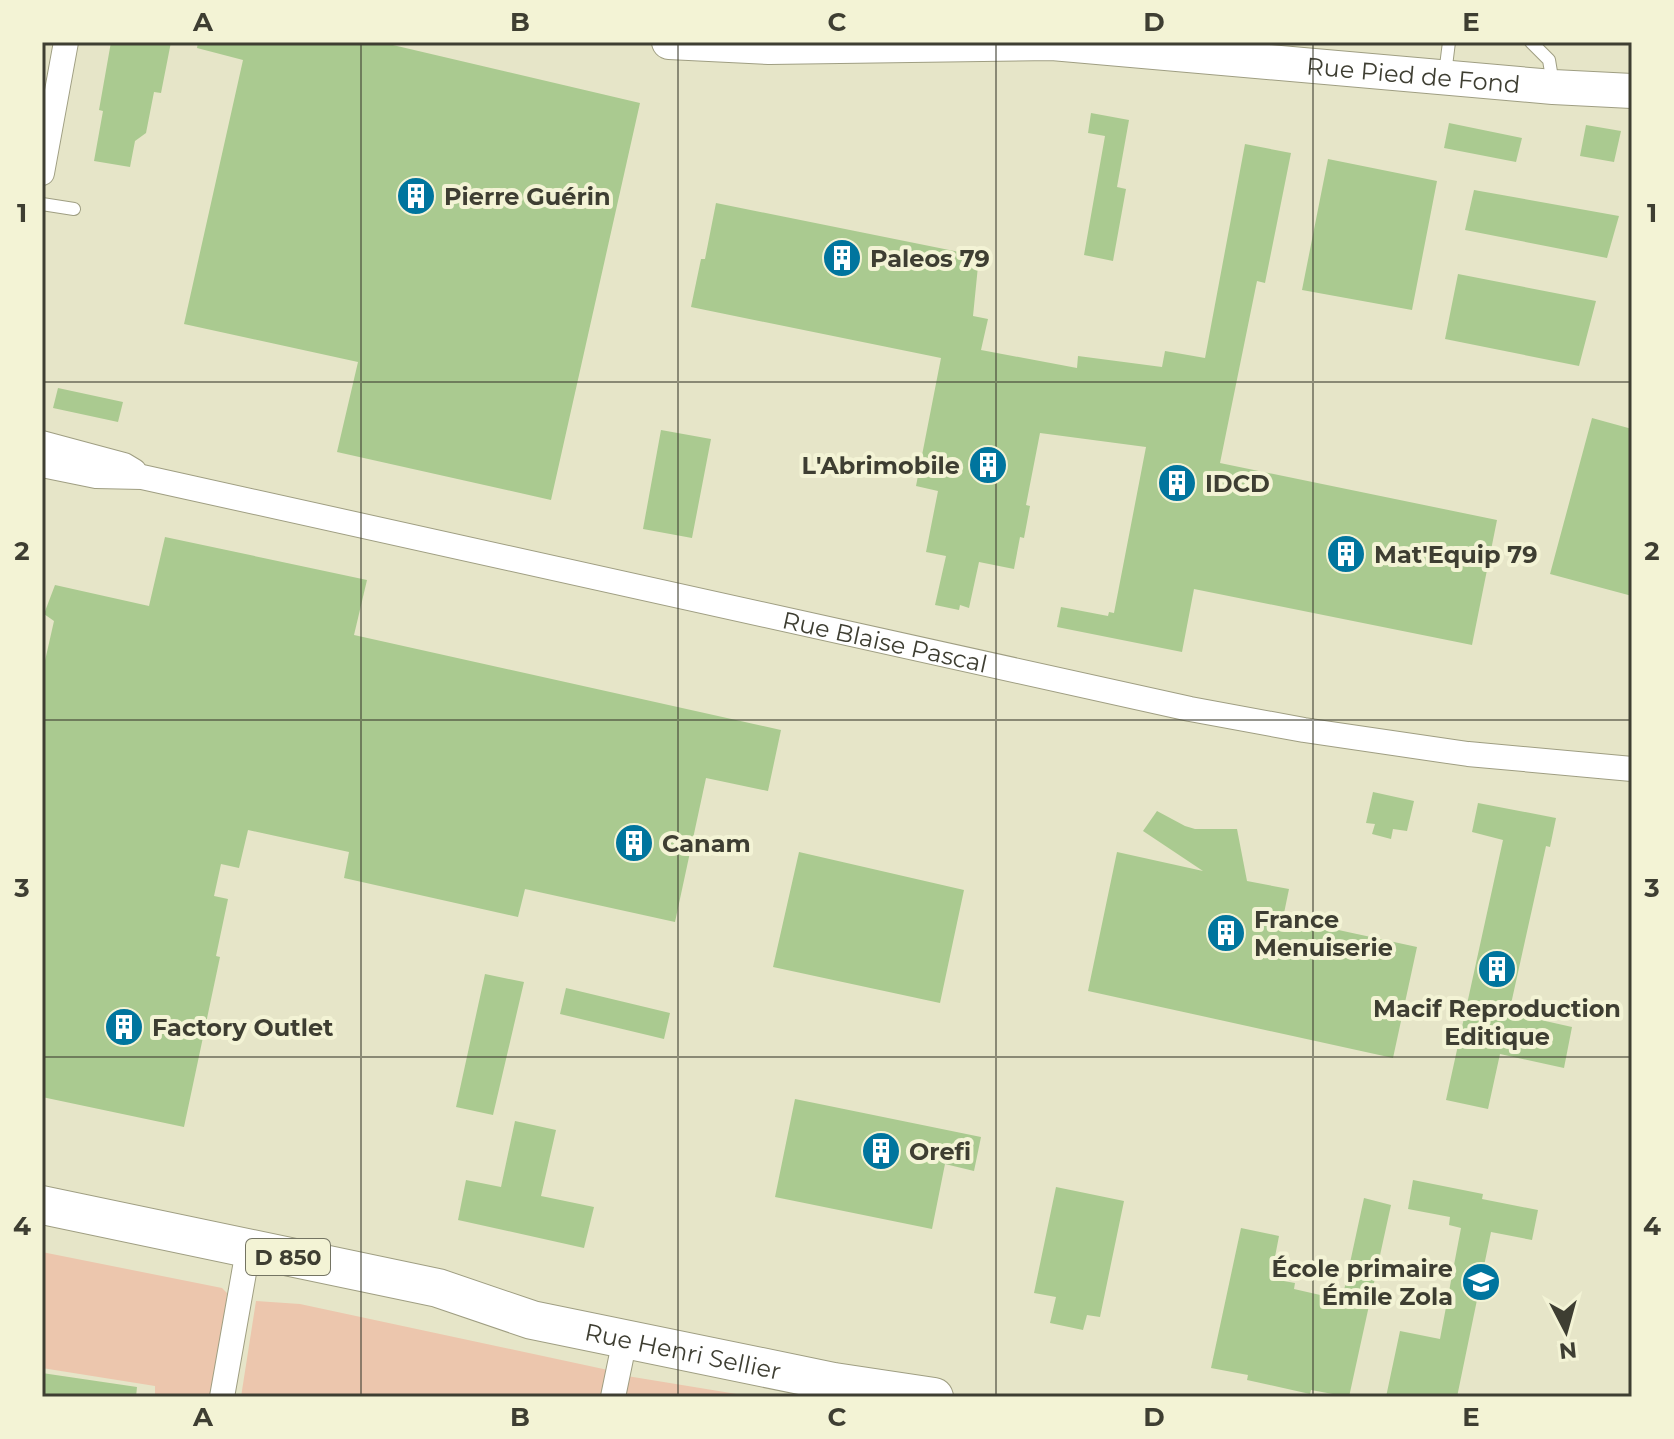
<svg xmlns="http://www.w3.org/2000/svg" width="1674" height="1439" font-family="Montserrat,sans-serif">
  <rect width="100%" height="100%" fill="#e6e5c8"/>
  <!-- green -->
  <path fill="#ecc6ad" d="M42,1252L222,1288L227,1293L223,1345L214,1397H155V1386L42,1368Z
    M256,1301L300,1304L608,1370L602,1397H241Z
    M627,1376L755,1397H622Z"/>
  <!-- building -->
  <path fill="#aaca90" d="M111,42H171L161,93L154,92L146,133L135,141L130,167L94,161L103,111L99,110Z
    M198,42H380L640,103L551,500L337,452L358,362L184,324L243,60L197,48Z
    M1091,113L1129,120L1117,187L1126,189L1113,261L1084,255L1105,136L1088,133Z
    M1449,123L1522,138L1516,162L1444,148Z
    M1586,125L1621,131L1614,162L1580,156Z
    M1245,144L1291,153L1265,283L1257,281L1220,463L1497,520L1472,645L1194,589L1182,652L1057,627L1061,607L1108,616L1109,612L1114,613L1146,447L1040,433L1026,505L1030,506L1024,538L1020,537L1014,569L979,562L969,608L960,605L959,610L935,605L946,556L926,552L938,491L916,486L941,358L691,307L701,259H705L716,203L979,256L973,316L988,319L981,350L1077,368L1078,356L1162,367L1165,351L1205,358Z
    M1328,159L1437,181L1412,310L1302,290Z
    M1474,190L1619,216L1607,258L1465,230Z
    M1458,274L1596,301L1579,366L1445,339Z
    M58,388L123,402L118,422L53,408Z
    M1592,418L1632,429V596L1550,574Z
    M661,430L711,439L692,538L643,529Z
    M165,537L367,580L354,635L781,730L768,791L706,778L675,922L525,889L518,917L344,878L349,852L248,830L239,868L221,864L214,896L228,899L216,956L220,957L184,1127L42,1097V674L54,621L44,614L55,585L149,606Z
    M1373,792L1414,801L1407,831L1393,829L1391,839L1372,834L1375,824L1366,823Z
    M1478,803L1556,818L1550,847L1546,846L1509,1013L1572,1027L1564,1068L1500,1054L1488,1109L1446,1100L1503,840L1472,832Z
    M1157,811L1185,826L1195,829H1237L1247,881L1289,889L1283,918L1417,947L1393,1058L1088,991L1117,852L1203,871L1143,831Z
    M799,852L964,890L940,1003L773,967Z
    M485,974L524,982L493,1115L456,1107Z
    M566,988L670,1013L664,1039L560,1014Z
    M795,1099L981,1137L974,1171L945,1164L932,1229L775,1197Z
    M515,1121L556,1130L541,1196L594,1207L584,1248L458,1220L466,1180L501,1187Z
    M1413,1180L1483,1194L1482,1199L1538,1210L1532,1240L1491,1232L1457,1397H1386L1400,1331L1440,1339L1461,1228L1449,1225L1450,1217L1408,1209Z
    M1056,1187L1124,1201L1100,1317L1087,1315L1083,1330L1050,1323L1056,1297L1034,1293Z
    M1364,1198L1391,1205L1349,1397L1311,1390L1310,1394L1247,1380L1248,1375L1211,1368L1241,1228L1279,1236L1274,1262L1282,1264L1278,1280L1295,1283L1294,1289L1342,1300Z
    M42,1373L137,1387L136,1397H42Z"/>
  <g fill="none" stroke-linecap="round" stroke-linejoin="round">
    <!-- lane casing -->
    <g stroke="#9f9e82" stroke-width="14">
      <path id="lane" d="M1531,42L1549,60L1553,84
        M1445,74L1449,42
        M42,204L74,209"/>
    </g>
    <!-- street casing -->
    <g stroke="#9f9e82" stroke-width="26">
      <g id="street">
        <path d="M42,173L66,42"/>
        <path d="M42,443L124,465L134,471"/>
        <path id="s1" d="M42,465L96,476L142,477L1190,709L1304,730L1468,754L1632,769"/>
        <path d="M222,1397L245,1267"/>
        <path d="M613,1397L625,1339"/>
      </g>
    </g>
    <!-- secondary casing -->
    <g stroke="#9f9e82" stroke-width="36">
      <g id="secondary">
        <path id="s2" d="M669,42L769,47L1052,43L1553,87L1632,91"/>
      </g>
    </g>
    <!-- primary casing -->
    <g stroke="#9f9e82" stroke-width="40">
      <g id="primary">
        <path id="s3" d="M42,1205L438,1288L532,1320L834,1382L934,1397"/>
      </g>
    </g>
    <!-- lane -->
    <use href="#lane" stroke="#fff" stroke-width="12"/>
    <!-- street -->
    <use href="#street" stroke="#fff" stroke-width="24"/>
    <!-- secondary -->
    <use href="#secondary" stroke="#fff" stroke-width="34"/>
    <!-- primary -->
    <use href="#primary" stroke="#fff" stroke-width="38"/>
  </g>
  <!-- grid -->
  <path fill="none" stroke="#3e3e32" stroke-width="2" stroke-opacity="0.55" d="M361,42V1397M678,42V1397M996,42V1397M1313,42V1397M42,382H1632M42,720H1632M42,1057H1632"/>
  <!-- icons -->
  <defs>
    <g id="building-disc" transform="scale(2)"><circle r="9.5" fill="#00759e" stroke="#f3f3d5"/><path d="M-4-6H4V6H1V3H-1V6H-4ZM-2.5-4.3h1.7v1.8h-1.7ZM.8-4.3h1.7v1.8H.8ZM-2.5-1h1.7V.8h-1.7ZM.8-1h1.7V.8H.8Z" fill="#fff"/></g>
    <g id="school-disc" transform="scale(2)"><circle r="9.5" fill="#00759e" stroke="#f3f3d5"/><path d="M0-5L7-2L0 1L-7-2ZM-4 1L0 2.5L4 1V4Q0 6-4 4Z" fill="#fff"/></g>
  </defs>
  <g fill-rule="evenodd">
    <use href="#building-disc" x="416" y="196"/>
    <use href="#building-disc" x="842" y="258"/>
    <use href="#building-disc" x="988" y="465"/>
    <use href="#building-disc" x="1177" y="483"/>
    <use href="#building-disc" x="1346" y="554"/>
    <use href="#building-disc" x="634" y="843"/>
    <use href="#building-disc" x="1226" y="933"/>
    <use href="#building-disc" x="1497" y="969"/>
    <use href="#building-disc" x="124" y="1027"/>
    <use href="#building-disc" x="881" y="1151"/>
    <use href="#school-disc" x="1481" y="1282"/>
  </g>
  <g text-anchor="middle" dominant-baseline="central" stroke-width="8" stroke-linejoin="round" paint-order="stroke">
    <!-- shield labels -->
    <rect fill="#f3f3d5" stroke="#747463" stroke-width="2" x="246" y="1239" width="84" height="36" rx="6"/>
    <g font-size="22" font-weight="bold" fill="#3e3e32">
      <text x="288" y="1257">D 850</text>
    </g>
    <!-- street labels -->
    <g font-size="24" fill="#3e3e32" stroke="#f3f3d5">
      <text stroke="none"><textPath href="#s2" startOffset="746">Rue Pied de Fond</textPath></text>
      <text stroke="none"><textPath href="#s1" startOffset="862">Rue Blaise Pascal</textPath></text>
      <text stroke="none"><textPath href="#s3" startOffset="658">Rue Henri Sellier</textPath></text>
    </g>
    <!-- poi labels -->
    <g font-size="24" font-weight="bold" fill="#3e3e32" stroke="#f3f3d5" text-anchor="start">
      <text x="444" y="196">Pierre Guérin</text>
      <text x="870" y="258">Paleos 79</text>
      <text x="960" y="465" text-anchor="end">L'Abrimobile</text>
      <text x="1205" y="483">IDCD</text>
      <text x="1374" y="554">Mat'Equip 79</text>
      <text x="662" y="843">Canam</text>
      <text x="1254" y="919">France<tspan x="1254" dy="28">Menuiserie</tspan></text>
      <text x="1497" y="1008" text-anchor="middle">Macif Reproduction<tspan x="1497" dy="28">Editique</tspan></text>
      <text x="152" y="1027">Factory Outlet</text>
      <text x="909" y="1151">Orefi</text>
      <text x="1453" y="1268" text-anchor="end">École primaire<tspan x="1453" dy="28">Émile Zola</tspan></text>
    </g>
  </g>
  <!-- border -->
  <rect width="1674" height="1439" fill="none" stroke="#f3f3d5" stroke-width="88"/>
  <!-- north arrow -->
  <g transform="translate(1566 1331) rotate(174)" stroke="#f3f3d5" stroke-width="6" paint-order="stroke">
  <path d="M0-6L14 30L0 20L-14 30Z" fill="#3e3e32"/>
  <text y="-12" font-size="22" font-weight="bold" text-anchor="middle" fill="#3e3e32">N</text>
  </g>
  <rect x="44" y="44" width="1586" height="1351" fill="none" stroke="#3e3e32" stroke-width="3"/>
  <g font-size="26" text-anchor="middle" font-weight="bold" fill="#3e3e32">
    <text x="203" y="31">A</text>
    <text x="520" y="31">B</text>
    <text x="837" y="31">C</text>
    <text x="1154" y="31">D</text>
    <text x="1471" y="31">E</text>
    <text x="22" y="222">1</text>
    <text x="1652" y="222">1</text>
    <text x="22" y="560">2</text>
    <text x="1652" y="560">2</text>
    <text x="22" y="897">3</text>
    <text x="1652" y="897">3</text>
    <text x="22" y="1235">4</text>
    <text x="1652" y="1235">4</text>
    <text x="203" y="1426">A</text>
    <text x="520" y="1426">B</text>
    <text x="837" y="1426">C</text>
    <text x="1154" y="1426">D</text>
    <text x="1471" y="1426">E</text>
  </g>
</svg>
